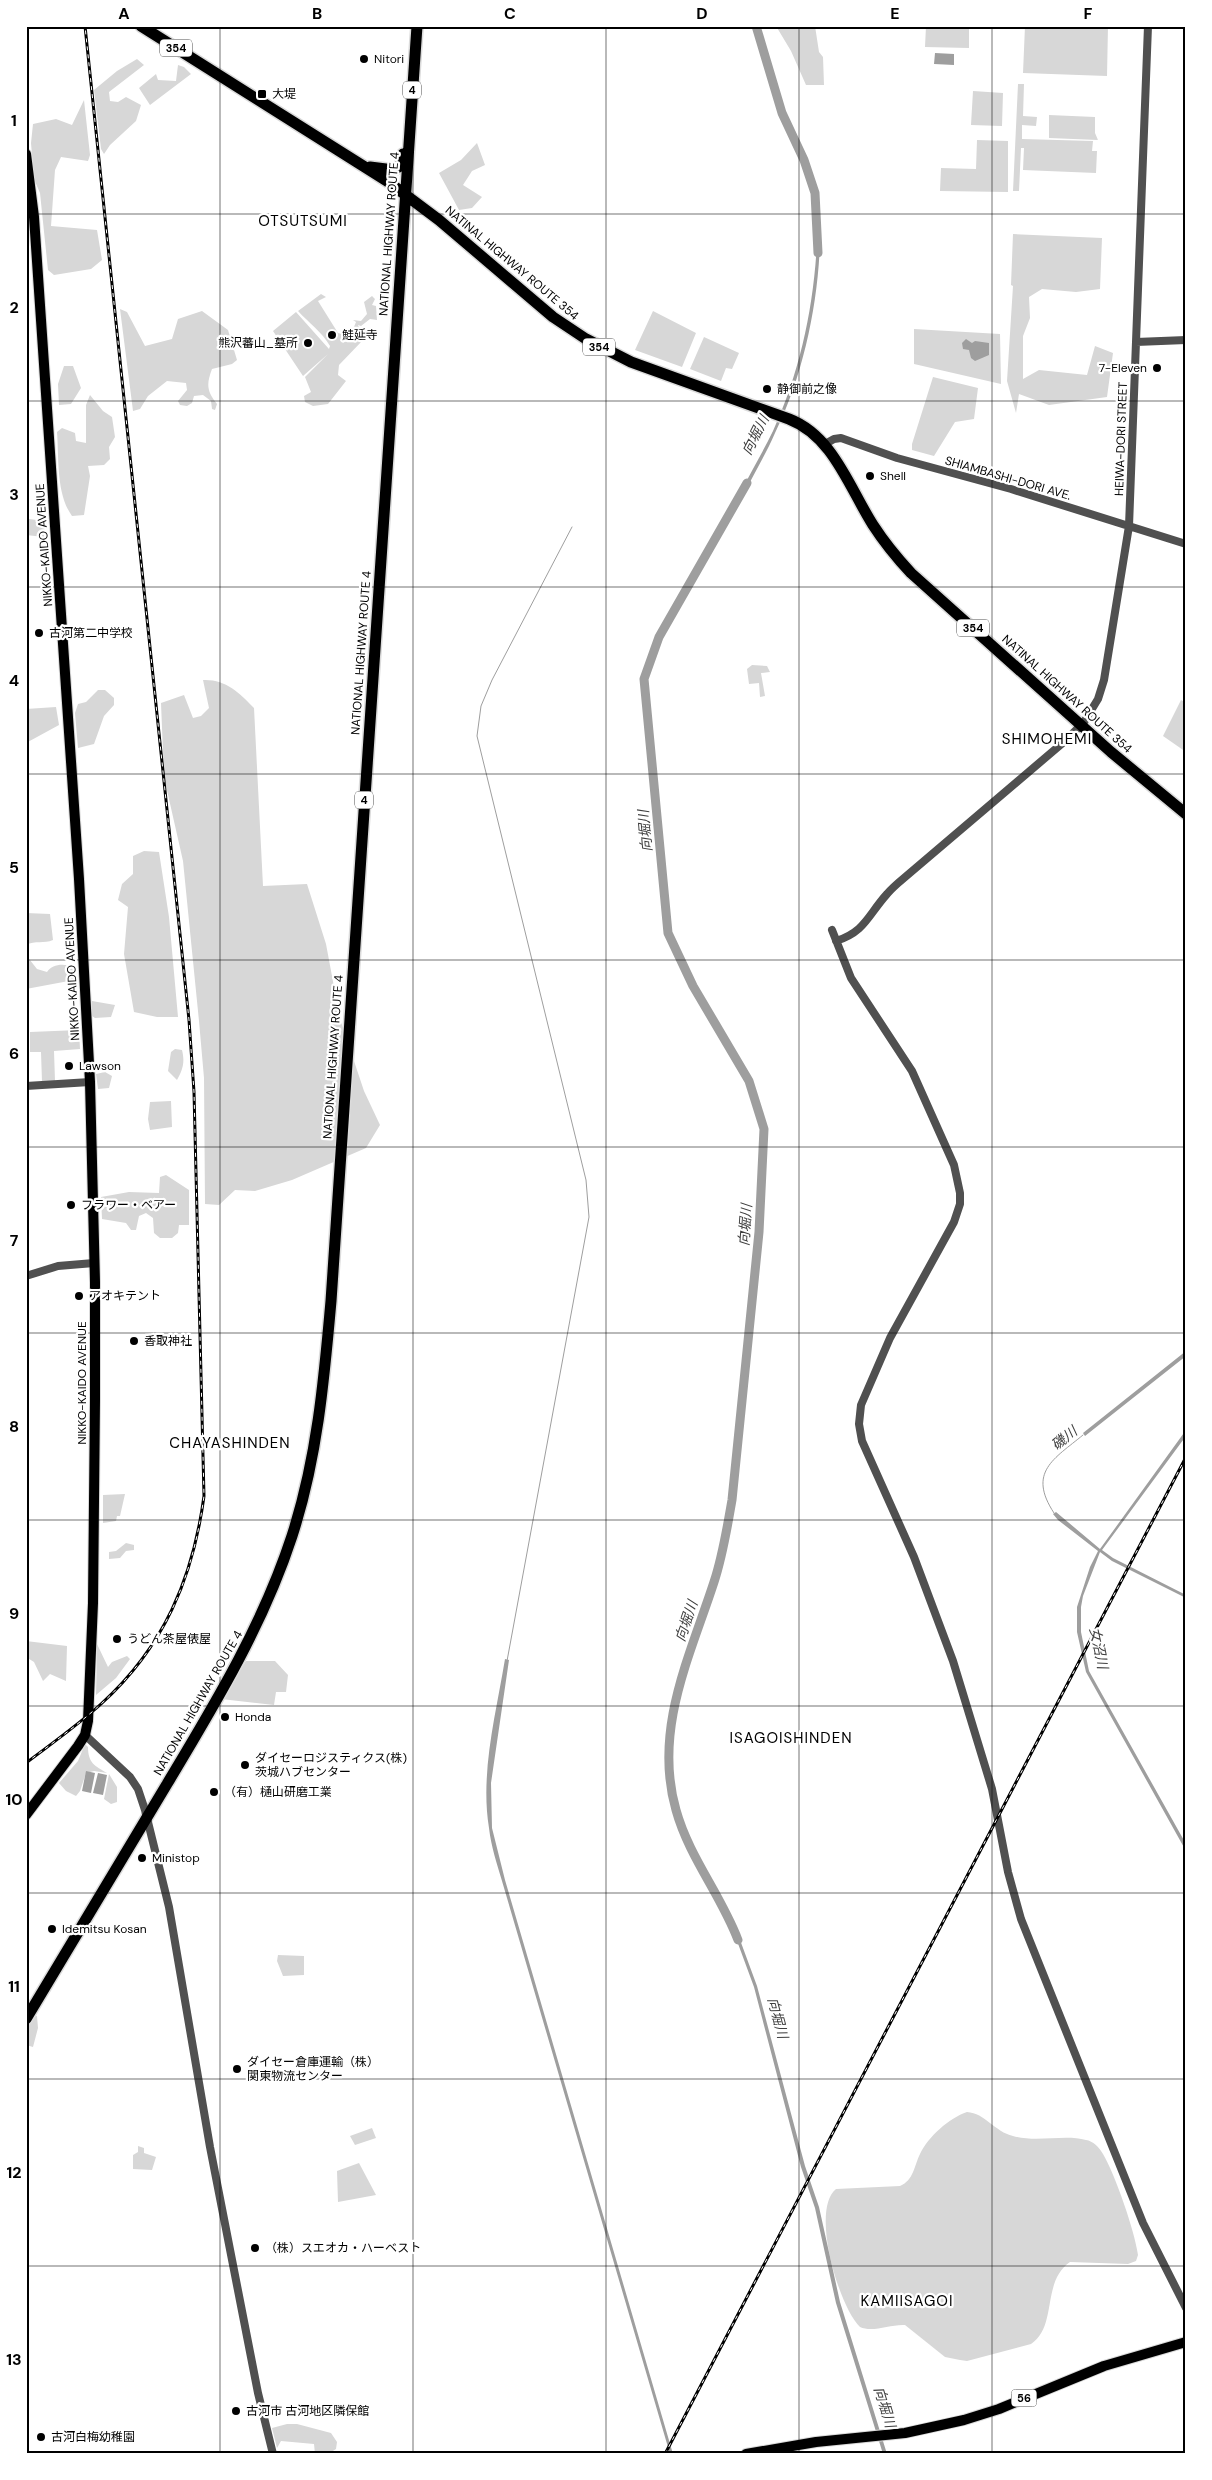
<svg xmlns="http://www.w3.org/2000/svg" width="1212" height="2480" font-family="'DM Sans','Noto Sans JP',sans-serif">
  <rect width="100%" height="100%" fill="#fff"/>
  <!-- green -->
  <path fill="#d7d7d7" d="M776,26H815L819,52L823,57L824,85H806L791,51Z
    M926,26H969V48L925,47Z
    M1025,26H1108L1107,76L1023,73Z
    M137,59L144,65L109,92L110,101L118,102L126,97L141,105L136,121L110,145L104,154L101,149L94,90L117,71Z
    M178,65L184,67L191,74L150,105L139,88L156,74L158,80L176,81Z
    M1018,84H1024L1023,116L1037,117L1036,126L1022,125V139L1093,141L1092,151H1097L1096,173L1023,170L1024,148H1021L1019,191H1013Z
    M973,91L1003,93L1002,126L971,125Z
    M84,100L90,155L88,161L61,157L55,170L51,226L97,230L102,260L91,269L54,275L48,270L40,193L34,179L31,143L33,124L56,119L72,125Z
    M1049,115L1095,117V133L1098,140L1049,138Z
    M977,140L1008,141V192L940,191L941,168L976,169Z
    M477,143L485,165L472,171L463,185L482,197L472,208L459,210L439,173L461,160Z
    M1013,234L1102,238L1100,289L1076,292L1042,289L1029,297L1030,318L1023,336V379L1039,370L1087,375L1095,346L1113,353L1107,397L1049,405L1019,394L1016,413L1007,381L1013,286L1011,285Z
    M321,294L326,297L318,301L338,333L342,334L354,327L356,322L353,320L361,321L367,314L364,302L372,296L375,299L372,305L376,306L377,320L370,319L361,326L358,325L363,340L339,365L338,375L346,381L328,404L313,406L305,402L304,396L311,392L305,377L328,354L303,376L273,331L296,312L329,349L330,346C322,332 309,323 298,311Z
    M120,309L127,312L145,346L172,339L178,319L202,311L228,330L237,360L232,364L212,369C206,385 207,391 217,404L215,410L212,409L211,401L203,395L194,396L192,403L187,406L180,405L178,401L187,390L186,383L167,381L148,396L140,409L133,411Z
    M653,311L696,333L682,367L635,350Z
    M914,329L1000,334L1001,384L914,364Z
    M704,337L739,353L732,369L726,368L721,381L690,369Z
    M64,366H73L81,388L71,404L59,405L58,384Z
    M933,377L978,388L974,419L955,422L934,456L912,450V444Z
    M90,395L103,411L112,417L115,437L109,447L110,459L104,465L88,466L90,476L84,515L72,516C56,494 59,458 57,432L62,428L75,433L76,441L86,443V405Z
    M29,519L45,521L44,537L26,535V521Z
    M752,665L767,666L770,672L761,673L765,696L760,697L759,683L749,684L747,669Z
    M203,680C225,679 239,692 254,708L263,886L307,884L326,944L340,1019L364,1091L380,1125L366,1148L292,1180L255,1191L235,1190L219,1205L205,1204L204,1078L199,1021L183,861L164,777L161,703L184,695L193,718L201,716L209,708Z
    M98,690H105L114,698V705L104,716L94,744L78,748L75,713L78,704L86,702Z
    M1181,700L1186,703V752L1163,736Z
    M56,707L59,725L26,743V709Z
    M144,851L159,852L169,917L178,1017H157L134,1012L124,954L128,907L118,900L122,884L133,874V856Z
    M26,913L50,914L53,940C44,944 35,940 26,945Z
    M26,955L37,969L47,972C52,964 64,963 73,967L74,980L26,989Z
    M92,1001L115,1005L111,1017L95,1018L92,1016Z
    M79,1030L80,1049L54,1051L55,1081L42,1082L41,1052H30V1032Z
    M175,1049L182,1050C185,1062 183,1069 177,1080L168,1071L171,1052Z
    M105,1072L112,1076L109,1088L98,1089L96,1074Z
    M171,1101L172,1127L150,1130L148,1119L150,1102Z
    M166,1175L189,1190V1225H179L178,1233L172,1238H160L154,1233L153,1218L146,1213L139,1216L136,1230H131L126,1223L102,1219L101,1197L129,1192L159,1193L160,1177Z
    M125,1494L120,1516H117L116,1521L103,1523V1495Z
    M126,1543L134,1545V1550L126,1551L120,1558L109,1559V1552L116,1551Z
    M26,1641L67,1646L66,1681L50,1674L43,1681L34,1662L26,1657Z
    M97,1644L108,1667L112,1662L127,1656L130,1659L116,1678L96,1695Z
    M246,1661H275L288,1675L286,1692H276L274,1705L221,1699Z
    M85,1744L88,1747C88,1763 95,1766 107,1773L94,1771L86,1773L80,1791L76,1796L66,1791L59,1783L78,1761Z
    M109,1774L117,1787V1802L111,1804L104,1799Z
    M278,1955L304,1956V1975L283,1976L277,1961Z
    M33,2015L37,2016L38,2028L33,2047L26,2045V2026Z
    M967,2112C985,2113 995,2132 1013,2136C1037,2143 1064,2134 1086,2140C1093,2141 1099,2147 1103,2154C1115,2174 1135,2232 1138,2255L1136,2261L1128,2264L1070,2262C1041,2282 1058,2326 1031,2344L967,2361L960,2360L945,2357L905,2325C890,2324 873,2333 860,2327C839,2307 810,2210 836,2189L900,2186C914,2180 914,2166 920,2154C928,2137 949,2118 967,2112Z
    M372,2128L376,2138L355,2145L350,2136Z
    M138,2146L144,2148V2153L156,2157L152,2170L133,2169V2155L138,2152Z
    M359,2163L376,2195L338,2202L337,2171Z
    M287,2424H297L331,2433L337,2442L336,2449L328,2454H315L314,2444L281,2441L277,2448L272,2428Z"/>
  <!-- water -->
  <path fill="#9e9e9e" d="M935,53L954,54V65L934,64Z
    M817,241L820,242C818,305 803,376 775,433C766,454 754,473 744,494L741,492C751,471 763,452 773,431C800,372 814,306 817,241Z
    M966,339L972,343L975,341L989,343V355L975,361L971,358L969,350L963,349L962,343Z
    M1186,1351V1356L1085,1436L1083,1433Z
    M1186,1430V1436L1102,1550L1113,1558L1186,1595V1598L1112,1561L1100,1552L1083,1596L1081,1607V1632L1089,1671L1186,1844V1851L1086,1672L1077,1632V1607L1090,1567L1098,1551L1058,1520L1053,1514L1056,1512L1100,1549Z
    M505,1659L509,1660L491,1783L492,1828L505,1880L673,2454H670L502,1881C497,1864 491,1846 489,1828C480,1773 496,1714 505,1659Z
    M86,1771L95,1773L91,1793L82,1791Z
    M98,1773L107,1775L103,1795L93,1793Z
    M736,1929L757,1986L805,2166L819,2207L840,2302L887,2454H883L836,2303L815,2208L801,2167L754,1987L733,1930Z"/>
  <g fill="none" stroke-linecap="round" stroke-linejoin="round">
    <!-- stream -->
    <path stroke="#9e9e9e" stroke-width="1" d="M1054,1513C1027,1472 1054,1459 1083,1435
      M507,1661L589,1217L586,1180L477,736L481,706L492,680L572,527"/>
    <!-- river -->
    <path stroke="#9e9e9e" stroke-width="9" d="M756,26L782,113L804,160L815,193L818,253
      M738,1940C721,1895 689,1857 676,1810C653,1730 690,1656 714,1582C723,1555 727,1528 732,1500L759,1232L764,1129L749,1081L693,986L668,933L644,679L659,637L747,483"/>
    <!-- major casing -->
    <g stroke="#dbdbdb" stroke-width="12">
      <path id="major" d="M26,154L34,217L79,879L90,1082L95,1282V1400L93,1603L88,1721L85,1735L78,1746L26,1815
        M746,2454L816,2442L905,2433L964,2420L999,2409L1104,2366L1186,2342"/>
    </g>
    <!-- highway casing -->
    <g stroke="#dbdbdb" stroke-width="14">
      <path id="highway" d="M141,26L387,181L439,220L553,317L586,339L631,362L789,419C833,436 849,487 873,525C884,542 897,558 911,573L1111,752L1186,814
        M370,167L394,170L400,166L403,154
        M26,2019C73,1940 120,1862 167,1784C215,1704 263,1625 292,1536C317,1459 324,1381 331,1301L417,26"/>
    </g>
    <!-- minor -->
    <path stroke="#505050" stroke-width="8" d="M1136,342L1186,340
      M825,444L834,439L841,438L897,458L1011,489L1186,544
      M832,930L851,978L912,1071L954,1165L960,1193V1204L954,1222L890,1338L861,1405L859,1424L862,1441L914,1557L953,1661L992,1789L1008,1872L1021,1919L1143,2223L1186,2308
      M836,941C865,932 868,915 887,894C892,888 898,883 904,878L1065,741L1084,722L1098,699L1104,680L1129,526L1148,26
      M26,1086L90,1082
      M26,1276L58,1266L94,1263
      M85,1735L130,1777L138,1789L145,1810L169,1907L210,2147L258,2393L273,2454"/>
    <!-- major -->
    <use href="#major" stroke="#000" stroke-width="10"/>
    <!-- highway -->
    <use href="#highway" stroke="#000" stroke-width="11"/>
    <!-- rail casing -->
    <g stroke="#000" stroke-width="3">
      <path id="rail" d="M26,1763C51,1744 78,1725 101,1704C164,1647 193,1578 204,1496L194,1092L189,1020L85,26
        M665,2454L1186,1457"/>
    </g>
    <!-- rail -->
    <use href="#rail" stroke="#fff" stroke-width="1" stroke-dasharray="4" stroke-linecap="butt"/>
  </g>
  <!-- grid -->
  <path fill="none" stroke="#000" stroke-width="1" stroke-opacity="0.55" d="M220,26V2454M413,26V2454M606,26V2454M799,26V2454M992,26V2454M26,214H1186M26,401H1186M26,587H1186M26,774H1186M26,960H1186M26,1147H1186M26,1333H1186M26,1520H1186M26,1706H1186M26,1893H1186M26,2079H1186M26,2266H1186"/>
  <!-- markers -->
  <g fill="#000" stroke="#fff" stroke-width="2">
    <circle cx="364" cy="59" r="5"/>
    <rect x="257" y="89" width="10" height="10" rx="2.5"/>
    <circle cx="332" cy="335" r="5"/>
    <circle cx="308" cy="343" r="5"/>
    <circle cx="1157" cy="368" r="5"/>
    <circle cx="767" cy="389" r="5"/>
    <circle cx="870" cy="476" r="5"/>
    <circle cx="39" cy="633" r="5"/>
    <circle cx="69" cy="1066" r="5"/>
    <circle cx="71" cy="1205" r="5"/>
    <circle cx="79" cy="1296" r="5"/>
    <circle cx="134" cy="1341" r="5"/>
    <circle cx="117" cy="1639" r="5"/>
    <circle cx="225" cy="1717" r="5"/>
    <circle cx="245" cy="1765" r="5"/>
    <circle cx="214" cy="1792" r="5"/>
    <circle cx="142" cy="1858" r="5"/>
    <circle cx="52" cy="1929" r="5"/>
    <circle cx="237" cy="2069" r="5"/>
    <circle cx="255" cy="2248" r="5"/>
    <circle cx="236" cy="2411" r="5"/>
    <circle cx="41" cy="2437" r="5"/>
  </g>
  <g text-anchor="middle" dominant-baseline="central" stroke-width="4.5" stroke-linejoin="round" paint-order="stroke">
    <!-- shield labels -->
    <g fill="#fff" stroke="#4c4c4c" stroke-width="1">
      <rect x="160" y="39.5" width="32" height="17" rx="4"/>
      <rect x="403" y="81.5" width="18" height="17" rx="4"/>
      <rect x="583" y="338.5" width="32" height="17" rx="4"/>
      <rect x="957" y="619.5" width="32" height="17" rx="4"/>
      <rect x="355" y="791.5" width="18" height="17" rx="4"/>
      <rect x="1011.5" y="2389.5" width="25" height="17" rx="4"/>
    </g>
    <g font-size="11" font-weight="bold" fill="#000">
      <text x="176" y="48">354</text>
      <text x="412" y="90">4</text>
      <text x="599" y="347">354</text>
      <text x="973" y="628">354</text>
      <text x="364" y="800">4</text>
      <text x="1024" y="2398">56</text>
    </g>
    <!-- poi labels -->
    <g font-size="12" fill="#000" stroke="#fff" text-anchor="start">
      <text x="374" y="59">Nitori</text>
      <text x="272" y="94">大堤</text>
      <text x="342" y="335">鮭延寺</text>
      <text x="298" y="343" text-anchor="end">熊沢蕃山_墓所</text>
      <text x="1147" y="368" text-anchor="end">7-Eleven</text>
      <text x="777" y="389">静御前之像</text>
      <text x="880" y="476">Shell</text>
      <text x="49" y="633">古河第二中学校</text>
      <text x="79" y="1066">Lawson</text>
      <text x="81" y="1205">フラワー・ベアー</text>
      <text x="89" y="1296">アオキテント</text>
      <text x="144" y="1341">香取神社</text>
      <text x="127" y="1639">うどん茶屋俵屋</text>
      <text x="235" y="1717">Honda</text>
      <text x="255" y="1758">ダイセーロジスティクス(株)<tspan x="255" dy="14">茨城ハブセンター</tspan></text>
      <text x="224" y="1792">（有）樋山研磨工業</text>
      <text x="152" y="1858">Ministop</text>
      <text x="62" y="1929">Idemitsu Kosan</text>
      <text x="247" y="2062">ダイセー倉庫運輸（株）<tspan x="247" dy="14">関東物流センター</tspan></text>
      <text x="265" y="2248">（株）スエオカ・ハーベスト</text>
      <text x="246" y="2411">古河市 古河地区隣保館</text>
      <text x="51" y="2437">古河白梅幼稚園</text>
    </g>
    <!-- street labels -->
    <g font-size="12" fill="#000" stroke="#fff">
      <text transform="translate(389 234) rotate(-86)">NATIONAL HIGHWAY ROUTE 4</text>
      <text transform="translate(512 263) rotate(40)">NATINAL HIGHWAY ROUTE 354</text>
      <text transform="translate(1121 439) rotate(-88)">HEIWA-DORI STREET</text>
      <text transform="translate(1008 478) rotate(16)">SHIAMBASHI-DORI AVE.</text>
      <text transform="translate(44 545) rotate(-94)">NIKKO-KAIDO AVENUE</text>
      <text transform="translate(361 653) rotate(-86)">NATIONAL HIGHWAY ROUTE 4</text>
      <text transform="translate(1067 694) rotate(42)">NATINAL HIGHWAY ROUTE 354</text>
      <text transform="translate(72 979) rotate(-93)">NIKKO-KAIDO AVENUE</text>
      <text transform="translate(333 1057) rotate(-86)">NATIONAL HIGHWAY ROUTE 4</text>
      <text transform="translate(82 1383) rotate(-90)">NIKKO-KAIDO AVENUE</text>
      <text transform="translate(198 1703) rotate(-60)">NATIONAL HIGHWAY ROUTE 4</text>
    </g>
    <!-- water labels -->
    <g font-size="14" font-style="italic" fill="#3f3f3f" stroke="#fff">
      <text transform="translate(755 435) rotate(-63)">向堀川</text>
      <text transform="translate(645 831) rotate(-95)">向堀川</text>
      <text transform="translate(745 1225) rotate(-86)">向堀川</text>
      <text transform="translate(1064 1438) rotate(-39)">磯川</text>
      <text transform="translate(686 1621) rotate(-71)">向堀川</text>
      <text transform="translate(1099 1648) rotate(78)">女沼川</text>
      <text transform="translate(778 2018) rotate(75)">向堀川</text>
      <text transform="translate(885 2407) rotate(73)">向堀川</text>
    </g>
    <!-- quarter labels -->
    <g font-size="15" letter-spacing="1" fill="#000" stroke="#fff">
      <text x="303" y="221">OTSUTSUMI</text>
      <text x="1047" y="739">SHIMOHEMI</text>
      <text x="230" y="1443">CHAYASHINDEN</text>
      <text x="791" y="1738">ISAGOISHINDEN</text>
      <text x="907" y="2301">KAMIISAGOI</text>
    </g>
  </g>
  <!-- border -->
  <rect width="1212" height="2480" fill="none" stroke="#ffffff" stroke-width="55"/>
  <rect x="28" y="28" width="1156" height="2424" fill="none" stroke="#000" stroke-width="2"/>
  <g font-size="16" text-anchor="middle" font-weight="bold" fill="#000">
    <text x="124" y="19">A</text>
    <text x="317" y="19">B</text>
    <text x="510" y="19">C</text>
    <text x="702" y="19">D</text>
    <text x="895" y="19">E</text>
    <text x="1088" y="19">F</text>
    <text x="14" y="126">1</text>
    <text x="14" y="313">2</text>
    <text x="14" y="500">3</text>
    <text x="14" y="686">4</text>
    <text x="14" y="873">5</text>
    <text x="14" y="1059">6</text>
    <text x="14" y="1246">7</text>
    <text x="14" y="1432">8</text>
    <text x="14" y="1619">9</text>
    <text x="14" y="1805">10</text>
    <text x="14" y="1992">11</text>
    <text x="14" y="2178">12</text>
    <text x="14" y="2365">13</text>
  </g>
</svg>
